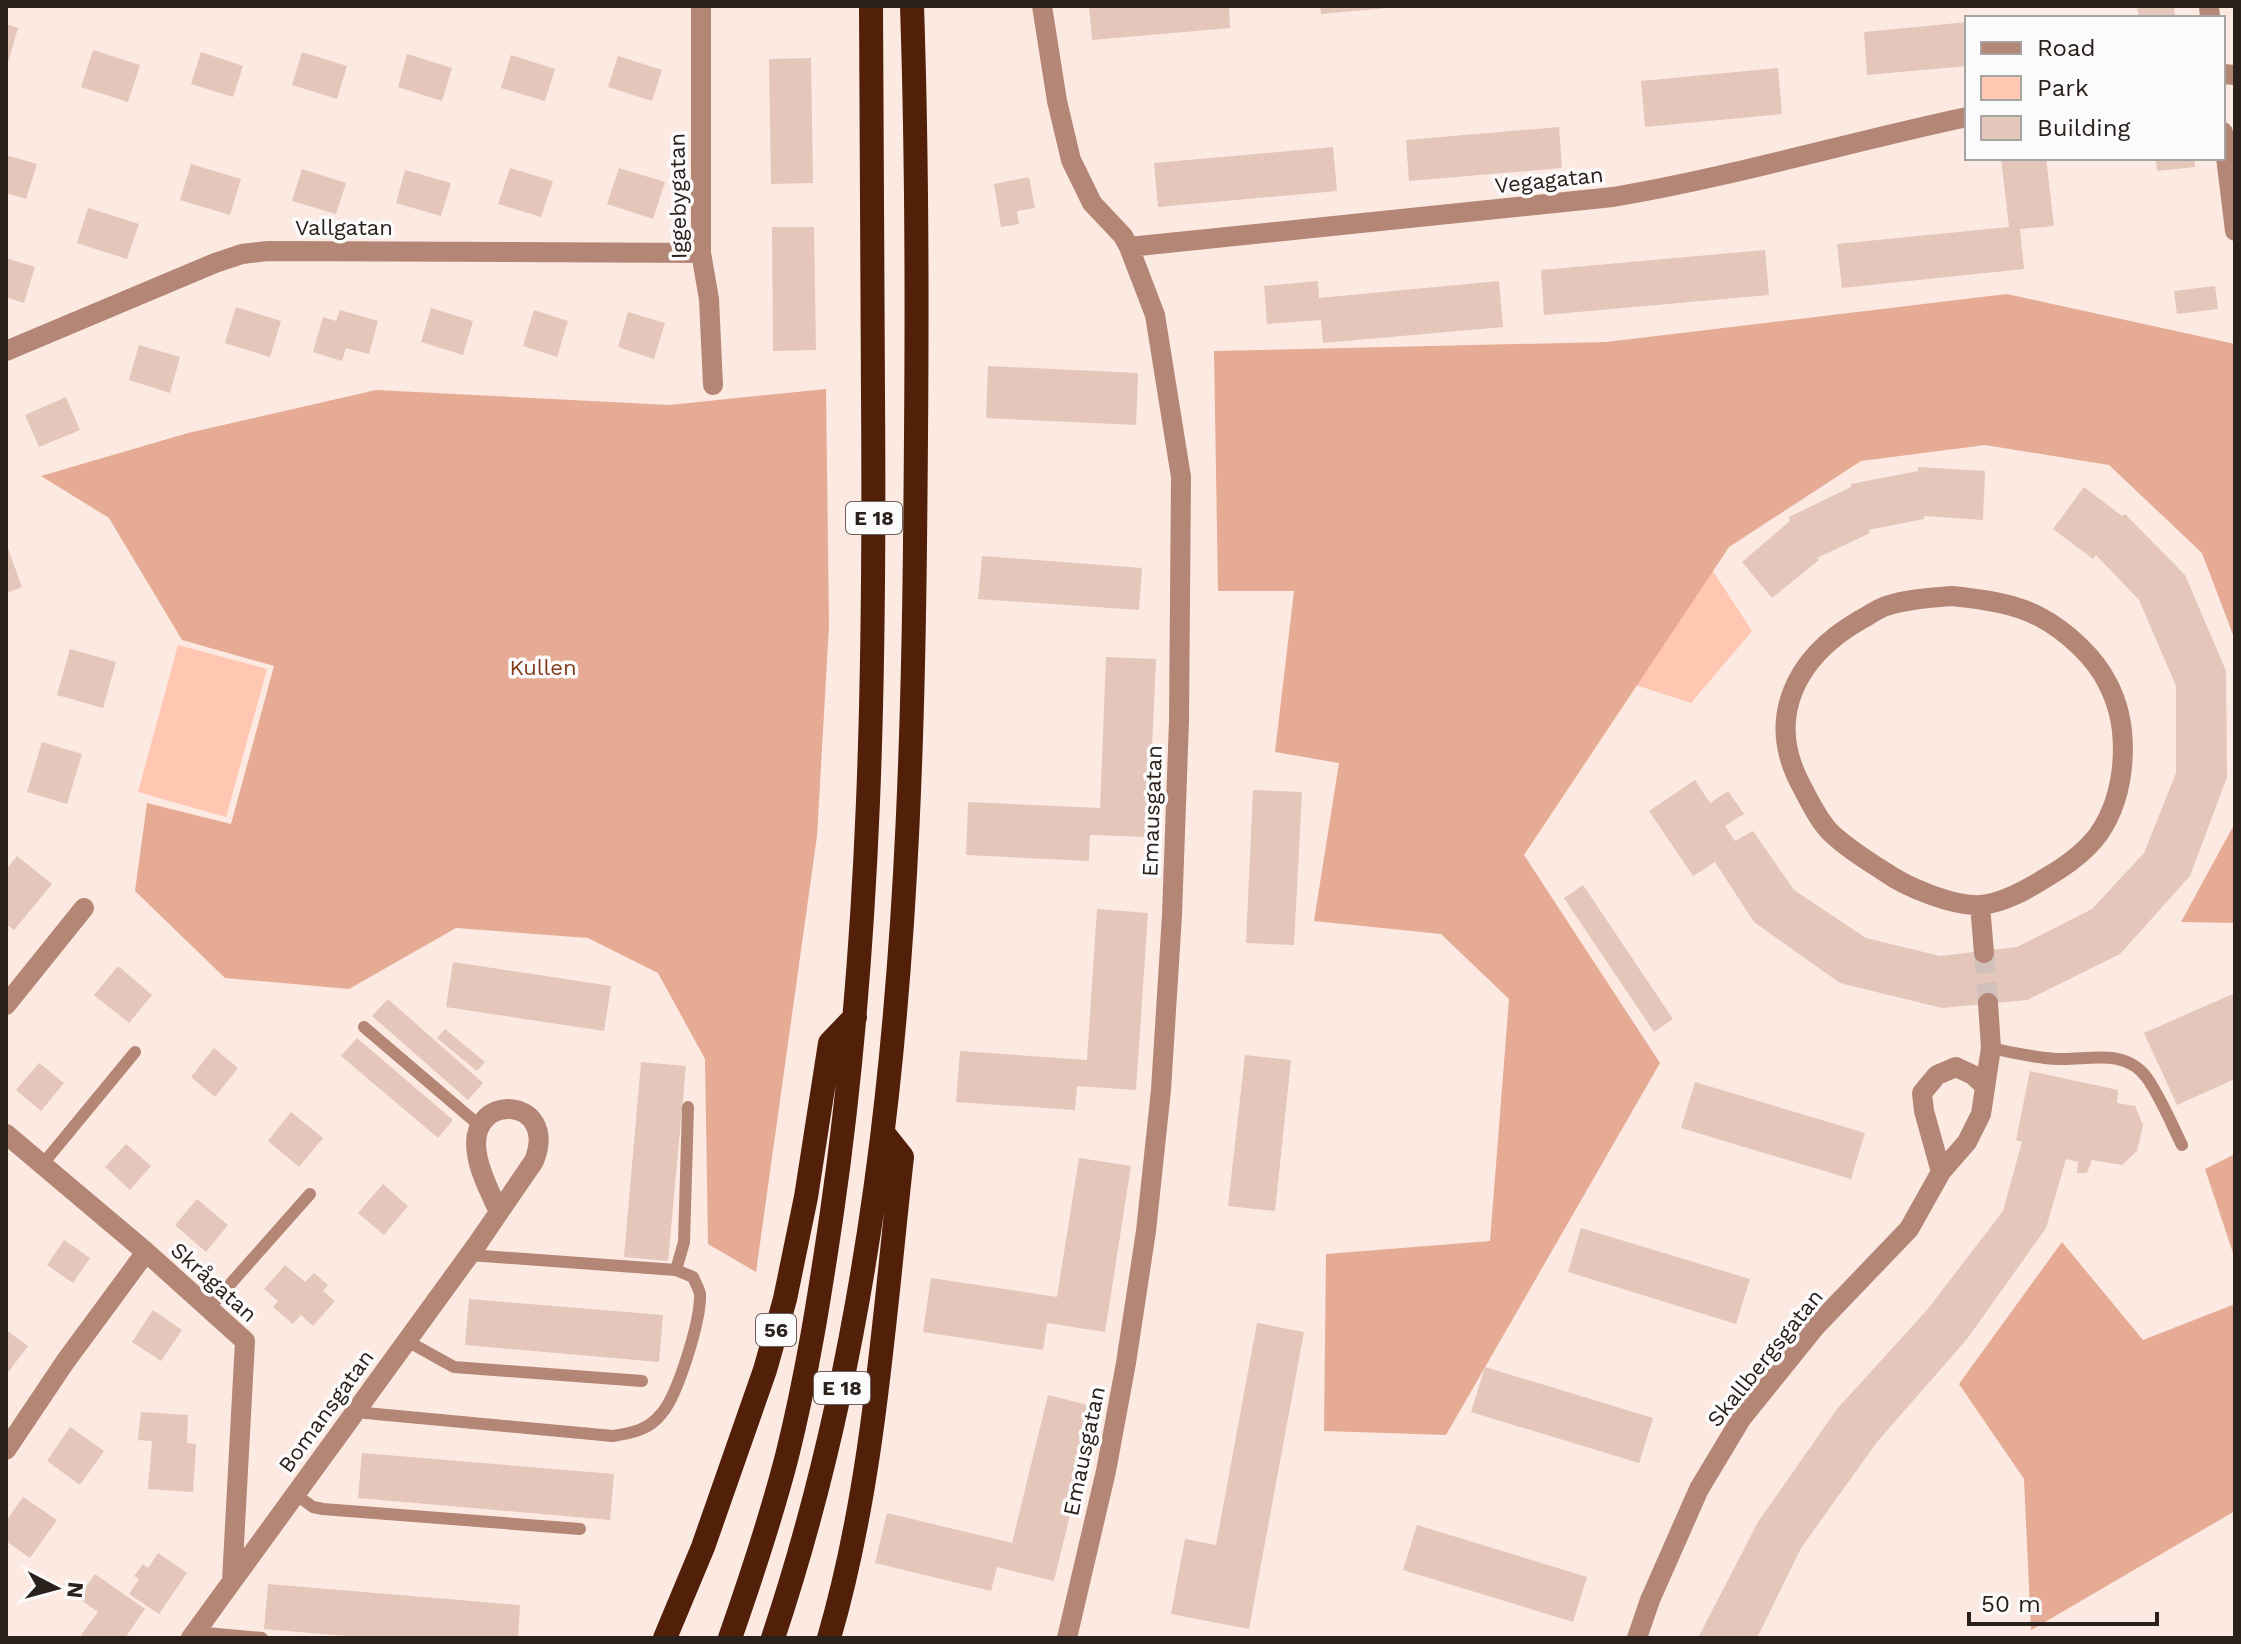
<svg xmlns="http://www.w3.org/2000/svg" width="2241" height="1644" font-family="'Work Sans',sans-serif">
  <rect width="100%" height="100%" fill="#fbe9e2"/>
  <!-- green -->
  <path fill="#ffc6b1" d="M1705,559L1752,631L1691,703L1605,675Z
    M178,645L267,669L226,817L138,792Z"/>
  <!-- forest -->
  <path fill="#e6ab94" d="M2007,294L2235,344V640L2202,553L2109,465L1985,445L1861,461L1729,547L1524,855L1660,1063L1446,1435L1324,1431L1326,1254L1490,1241L1509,999L1441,934L1314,921L1339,763L1275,752L1294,591H1218L1214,351L1606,342Z
    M826,389L829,626L817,836L756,1272L708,1244L705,1059L658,973L588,938L456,928L349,989L225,978L135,891L147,803L231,824L274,666L182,640L109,518L41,476L188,433L376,390L669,405Z
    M2235,823V923L2181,922Z
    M2235,1154V1259L2205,1169Z
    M2062,1242L2143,1340L2235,1304V1511L2031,1630L2024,1479L1959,1384Z"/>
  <!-- building -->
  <path fill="#e4c6bb" d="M1089,6H1229L1230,28L1092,40Z
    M1320,6H1388V8L1321,14Z
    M2137,6H2174L2175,18H2139Z
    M1967,22V66L1867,75L1864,32Z
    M6,24L18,28L7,66H6Z
    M93,50L140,65L128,102L81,87Z
    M201,52L243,66L233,97L191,84Z
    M302,52L347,66L337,99L292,85Z
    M407,54L452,68L442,101L398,87Z
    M511,55L555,69L545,101L501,88Z
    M618,56L662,70L652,101L608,87Z
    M811,58L813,183L771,184L769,59Z
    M1778,68L1782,114L1645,127L1641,81Z
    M1559,127L1562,168L1409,181L1406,140Z
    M1333,147L1337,191L1158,207L1154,163Z
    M6,155L37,164L26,199L6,193Z
    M2001,158H2046L2054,226L2020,229L2024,269L1842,288L1837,244L2009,227Z
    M2156,158H2194L2195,167L2157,171Z
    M191,164L241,179L230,215L180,200Z
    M510,168L553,181L541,217L498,204Z
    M619,168L665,182L653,219L607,204Z
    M302,169L346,183L336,214L292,201Z
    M405,170L451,183L441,216L396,203Z
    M1029,177L1035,208L1017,211L1019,224L1001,227L994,184Z
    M88,208L139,224L127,259L77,243Z
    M772,227H814L816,350L773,351Z
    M1765,250L1769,295L1544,315L1541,270Z
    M6,258L35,267L24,303L6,297Z
    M1318,281L1319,298L1499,281L1503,327L1323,343L1321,320L1267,324L1264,286Z
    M2215,286L2218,309L2177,314L2174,291Z
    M236,307L281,321L270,357L225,343Z
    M431,308L473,321L463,355L421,342Z
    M340,310L378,321L369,354L346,348L342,361L313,352L323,317L336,321Z
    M534,310L568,321L557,357L523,346Z
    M628,312L665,323L654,359L618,347Z
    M139,345L180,357L170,393L129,380Z
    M988,366L1138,373L1136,425L986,418Z
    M66,397L80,430L39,447L25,415Z
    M1918,467L1985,471L1983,520L1924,516V519L1868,530L1870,533L1817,558L1819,560L1772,598L1742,562L1790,521L1789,517L1851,487V484L1918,471Z
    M2084,487L2122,516L2125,514L2185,575L2226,671L2227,777L2190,876L2120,954L2027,1000L1942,1008L1840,983L1754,922L1715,862L1693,876L1649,811L1695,780L1710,803L1728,791L1744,814L1725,826L1735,841L1753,831L1794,890L1866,938L1940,956L2017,947L2092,909L2144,853L2176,773V686L2139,600L2096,555L2093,559L2053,529Z
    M6,543L22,587L6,593Z
    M982,556L1142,568L1139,610L978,599Z
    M70,649L116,662L103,708L57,695Z
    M1106,657L1156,659L1148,837L1090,835L1089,861L966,855L968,802L1100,808Z
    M42,742L82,754L67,804L27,792Z
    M1253,790L1302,792L1294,945L1246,943Z
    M17,856L52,884L14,930L6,924V870Z
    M1583,885L1673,1019L1654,1032L1564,898Z
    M1097,909L1148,913L1136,1090L1077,1086L1075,1110L956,1102L960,1051L1087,1060Z
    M453,962L611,986L604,1031L446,1007Z
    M118,966L152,995L129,1023L94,995Z
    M2235,993V1079L2177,1105L2144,1033Z
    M388,999L483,1083L468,1100L372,1016Z
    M445,1029L485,1062L477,1071L437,1038Z
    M357,1038L453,1120L438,1138L341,1056Z
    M214,1048L238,1068L215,1097L191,1077Z
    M1245,1055L1291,1060L1275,1211L1228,1206Z
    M641,1062L686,1066L668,1261L624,1257Z
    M39,1063L64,1083L41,1111L16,1090Z
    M2030,1071L2118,1090L2117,1103L2135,1106L2143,1125L2137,1151L2122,1165L2092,1160L2087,1173H2077L2078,1162L2066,1159L2046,1228L1967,1339L1877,1442L1801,1548L1757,1638H1698L1758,1522L1837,1409L1927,1310L2003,1211L2022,1142L2016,1140Z
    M1695,1082L1865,1133L1851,1179L1681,1128Z
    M291,1112L323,1138L299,1167L268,1141Z
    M126,1144L151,1166L130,1190L105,1167Z
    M1079,1158L1131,1166L1105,1332L1047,1323L1043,1350L923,1332L931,1278L1057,1297Z
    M383,1184L408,1206L384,1235L358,1213Z
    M197,1199L228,1225L206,1252L175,1225Z
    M1581,1228L1750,1279L1736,1324L1568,1272Z
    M64,1240L90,1258L73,1283L47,1265Z
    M285,1265L305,1282L314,1273L328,1285L323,1291L335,1301L313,1326L301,1315L293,1324L273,1307L278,1301L264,1289Z
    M469,1299L663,1315L659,1362L465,1345Z
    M153,1310L182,1330L161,1361L132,1342Z
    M1257,1323L1304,1332L1249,1629L1171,1614L1185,1539L1216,1545Z
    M6,1330L28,1346L6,1375Z
    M1485,1367L1653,1418L1639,1463L1471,1412Z
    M1048,1395L1096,1407L1054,1581L997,1567L991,1591L875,1563L887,1513L1012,1543Z
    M141,1412L188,1415L187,1443L196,1444L193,1492L148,1489L152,1441L138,1440Z
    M70,1427L104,1451L80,1485L47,1461Z
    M362,1453L614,1474L610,1520L358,1498Z
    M23,1497L57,1520L30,1558L6,1541V1521Z
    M1417,1525L1587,1577L1573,1622L1403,1570Z
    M158,1553L187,1573L159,1614L129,1594L139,1579L134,1576L143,1564L148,1568Z
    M95,1574L145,1609L125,1638H86L81,1635L98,1612L78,1598Z
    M268,1584L520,1605L518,1638H370L264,1629Z"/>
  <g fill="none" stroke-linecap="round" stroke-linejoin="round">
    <!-- minor-tunnel -->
    <path stroke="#d1c1ba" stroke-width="20" stroke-dasharray="20 10" stroke-linecap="butt" d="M1984,953L1988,1003"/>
    <!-- service -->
    <path stroke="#b48675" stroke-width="12" d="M364,1027L480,1126
      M1991,1048C2013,1053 2036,1058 2059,1059C2090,1060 2125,1048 2147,1078C2161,1098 2171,1123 2182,1145
      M42,1165L135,1052
      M676,1270L684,1242L688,1107
      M209,1308L310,1194
      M407,1341L454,1367L642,1381
      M355,1412L613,1436C632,1433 649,1430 662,1413C678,1394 701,1320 700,1294C699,1289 695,1282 693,1277L676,1270L469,1255
      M295,1494L313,1507L323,1509L580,1529
      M195,1632L262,1638"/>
    <!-- minor -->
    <path stroke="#b48675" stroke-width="20" d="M701,6V253L709,299L713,385
      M1042,6L1057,101L1071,160L1092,203L1123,236L1129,247L1155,315L1181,477L1179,721L1172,915L1161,1090L1146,1231L1126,1363L1106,1471L1067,1638
      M2209,6L2210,18
      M2223,74L2235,75
      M2223,132L2235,231
      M1129,247L1613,197C1732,177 1849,142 1967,117
      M6,351L215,263L242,254L268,251L701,253
      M1952,596C1980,599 2014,603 2040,617C2066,631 2095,657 2108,684C2131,728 2127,794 2098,835C2085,852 2066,866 2047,877C2028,889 2004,903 1981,905C1954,907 1906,887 1885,872C1866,860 1847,848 1831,833C1819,821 1810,802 1802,787C1764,718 1796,657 1860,620C1868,616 1877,609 1886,606C1908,599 1930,598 1952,596Z
      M1980,905L1984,953
      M6,1005L84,908
      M6,1134L146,1252L245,1341L232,1581
      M1941,1172L1924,1111L1922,1093L1937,1075L1956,1067L1973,1075L1984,1085
      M6,1450L65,1362L146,1252
      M191,1638L478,1243L534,1161C560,1096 466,1090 477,1154C480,1174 491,1194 499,1212
      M1637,1638L1650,1600L1699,1489L1741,1419L1816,1326L1909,1229L1941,1172L1967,1142L1981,1114L1991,1048L1988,1003"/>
    <!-- motorway -->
    <path stroke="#521f09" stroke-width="24" d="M665,1638L703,1547L765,1370L785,1299L806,1197L830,1043L855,1017
      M730,1638C751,1578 771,1518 787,1456C807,1376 820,1294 832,1212C871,942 875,668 873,395C872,265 872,136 871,6
      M773,1638C891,1285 911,913 915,544C917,364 918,185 912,6
      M829,1638C874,1484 884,1316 902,1157L883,1133"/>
  </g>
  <g text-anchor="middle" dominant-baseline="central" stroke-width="7" stroke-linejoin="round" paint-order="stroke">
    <!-- shield labels -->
    <g fill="#fbfbfb" stroke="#69625f" stroke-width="2">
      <rect x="846" y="502" width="56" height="32" rx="6"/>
      <rect x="756" y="1314" width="40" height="32" rx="6"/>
      <rect x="814" y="1372" width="56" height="32" rx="6"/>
    </g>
    <g font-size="20" font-weight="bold" fill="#2a201c">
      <text x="874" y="518">E 18</text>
      <text x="776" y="1330">56</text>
      <text x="842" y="1388">E 18</text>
    </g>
    <!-- street labels -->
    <g font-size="22" fill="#2a201c" stroke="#fbfbfb">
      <text transform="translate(1549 180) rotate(-6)">Vegagatan</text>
      <text transform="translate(678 196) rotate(-91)">Iggebygatan</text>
      <text x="344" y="227">Vallgatan</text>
      <text transform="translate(1152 811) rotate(-88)">Emausgatan</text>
      <text transform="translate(214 1282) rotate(42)">Skrågatan</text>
      <text transform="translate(1765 1358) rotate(-51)">Skallbergsgatan</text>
      <text transform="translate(326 1411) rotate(-54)">Bomansgatan</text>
      <text transform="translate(1084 1451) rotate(-78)">Emausgatan</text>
    </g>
    <!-- park labels -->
    <g font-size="22" fill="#833b1e" stroke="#fbfbfb">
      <text x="543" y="667">Kullen</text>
    </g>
  </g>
  <!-- border -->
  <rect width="2241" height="1644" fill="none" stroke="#2a201c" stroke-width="16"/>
  <!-- legend -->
  <rect x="1965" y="16" width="260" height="144" fill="#fbfbfb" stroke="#a7a3a2" stroke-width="2"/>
  <rect x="1981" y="42" width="40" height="12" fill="#b48675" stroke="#a7a3a2" stroke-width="2"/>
  <text x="2037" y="56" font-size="24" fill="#2a201c">Road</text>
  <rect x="1981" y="76" width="40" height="24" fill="#ffc6b1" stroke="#a7a3a2" stroke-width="2"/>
  <text x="2037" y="96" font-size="24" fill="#2a201c">Park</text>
  <rect x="1981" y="116" width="40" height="24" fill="#e4c6bb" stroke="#a7a3a2" stroke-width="2"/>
  <text x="2037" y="136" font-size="24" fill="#2a201c">Building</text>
  <!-- north arrow -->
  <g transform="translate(56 1588) rotate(96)" stroke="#fbfbfb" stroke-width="6" paint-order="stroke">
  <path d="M0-6L14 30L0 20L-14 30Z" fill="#2a201c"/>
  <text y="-12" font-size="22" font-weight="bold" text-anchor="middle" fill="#2a201c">N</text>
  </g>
  <!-- scale -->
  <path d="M1969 1612v12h188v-12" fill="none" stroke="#2a201c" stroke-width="4"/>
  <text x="1981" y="1612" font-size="24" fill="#2a201c" stroke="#fbfbfb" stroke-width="6" paint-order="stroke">50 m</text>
</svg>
